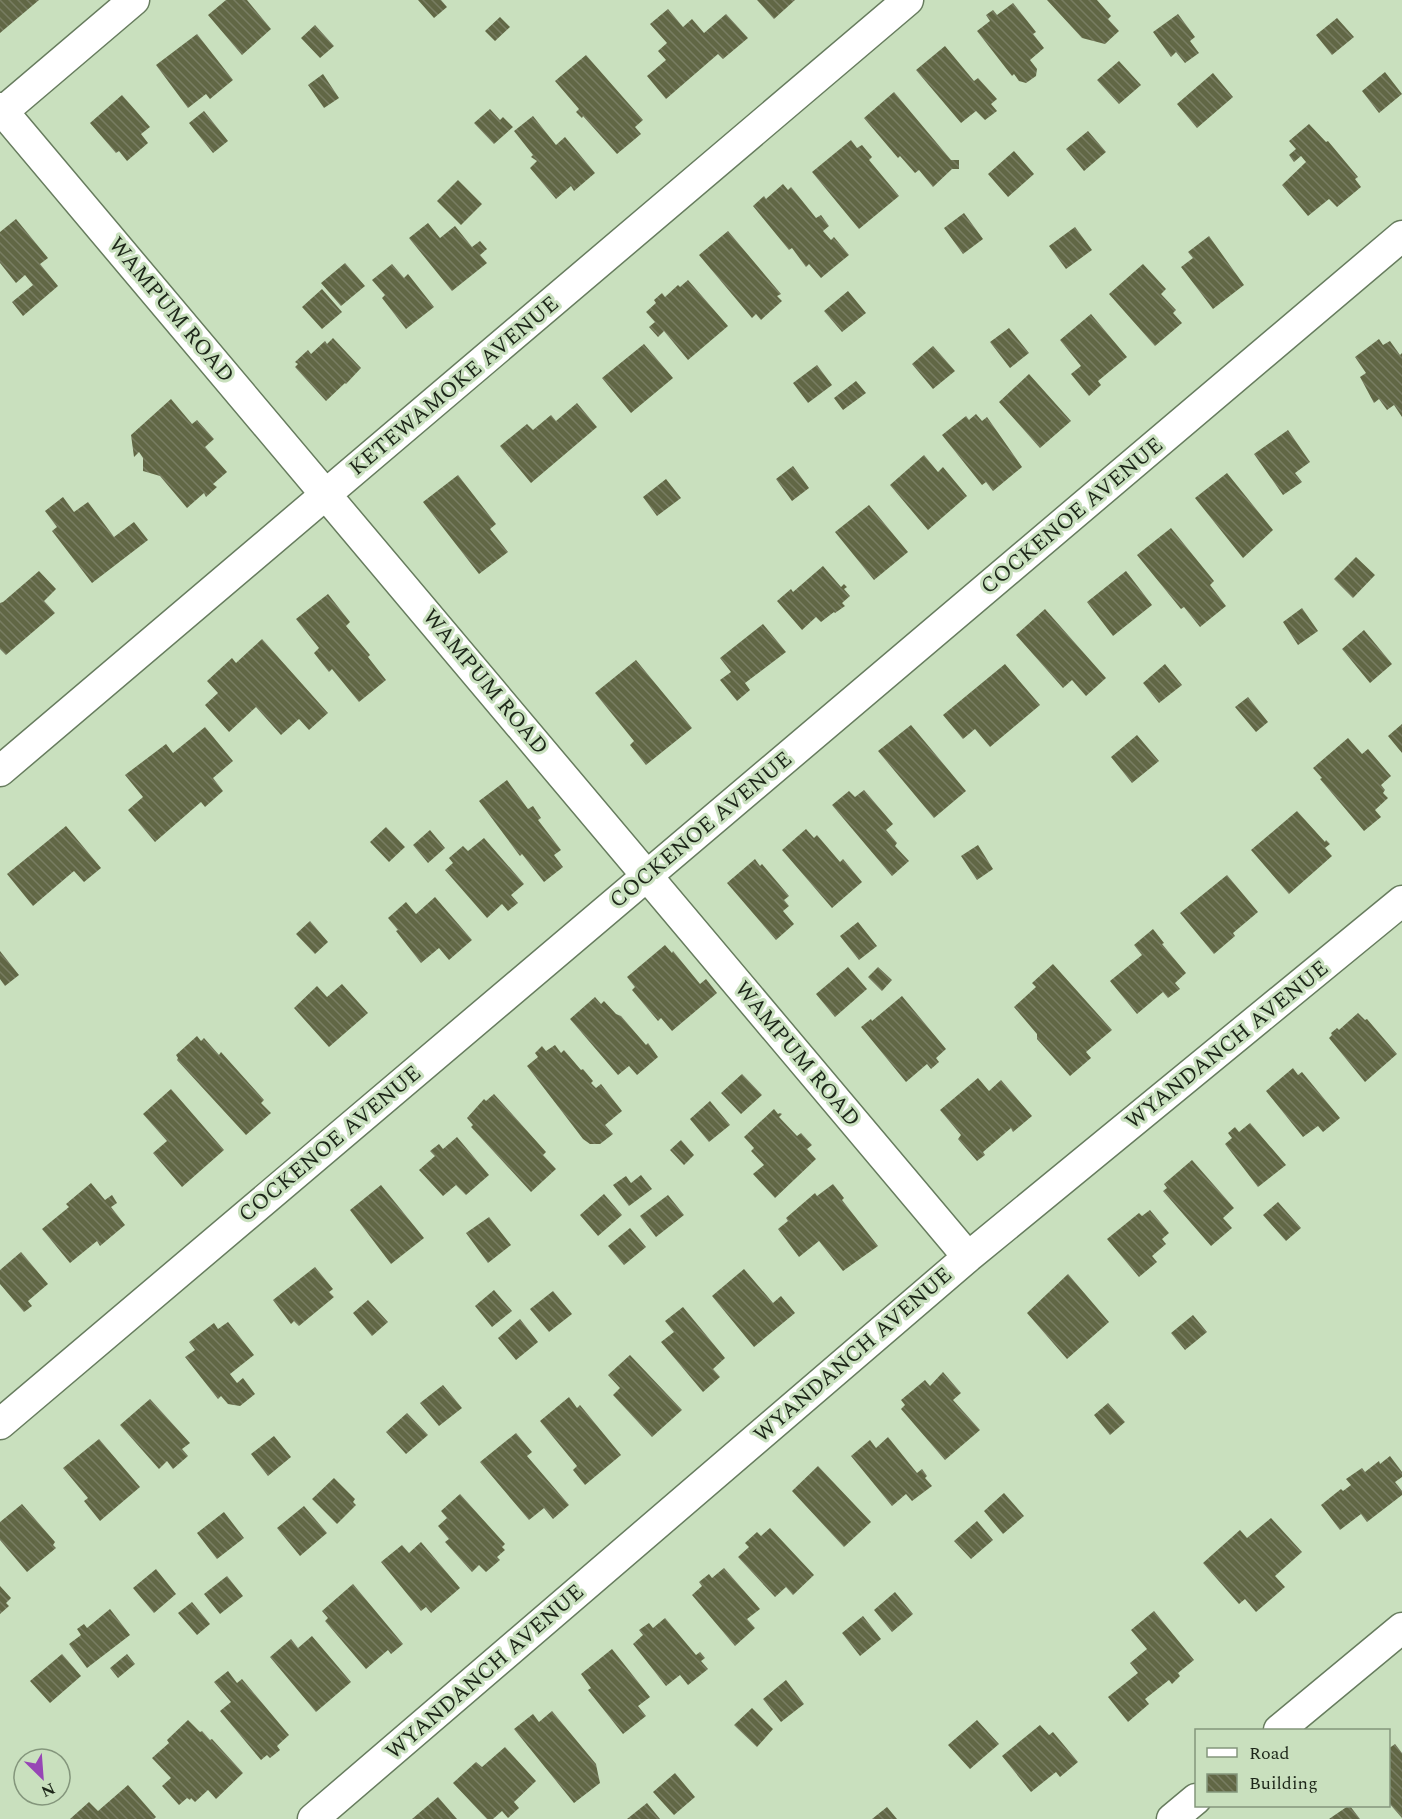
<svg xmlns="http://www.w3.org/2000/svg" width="1402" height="1819" font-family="Spectral,serif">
  <defs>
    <pattern id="building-back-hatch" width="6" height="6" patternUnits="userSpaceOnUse" patternTransform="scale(1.5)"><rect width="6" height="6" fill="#616745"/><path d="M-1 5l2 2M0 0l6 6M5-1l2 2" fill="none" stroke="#787d62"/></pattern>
  </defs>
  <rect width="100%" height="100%" fill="#c9e0be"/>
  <!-- building -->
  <path fill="url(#building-back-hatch)" d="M0,0H39L0,33Z
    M226,0H247L271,29L242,55L208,15Z
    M418,0H441L447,7L434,18Z
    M757,0H795L774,19Z
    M1047,0H1097L1111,16L1108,19L1119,31L1105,44L1082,38Z
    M1013,3L1036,32L1033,34L1044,48L1030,60L1037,69L1036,76L1026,83L1019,81L1014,74L1012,76L977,31L990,21L986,15L993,10L997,15Z
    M668,9L683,27L692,19L704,33L726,14L748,38L723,59L718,54L666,99L647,76L666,60L658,51L667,43L650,24Z
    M1178,14L1195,37L1190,41L1199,53L1185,63L1176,52L1171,57L1153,32Z
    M500,17L510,27L495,41L485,31Z
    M1337,18L1354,37L1332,55L1316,35Z
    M315,25L334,46L320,58L301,38Z
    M197,34L233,80L210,99L206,94L188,108L156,65Z
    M945,46L974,81L978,78L997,99L991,104L997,111L985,120L976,111L961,123L916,70Z
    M586,55L643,120L635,127L641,134L617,154L583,116L582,118L576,112L579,109L555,81Z
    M1119,61L1141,85L1119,104L1097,80Z
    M1385,72L1402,94L1379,113L1362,91Z
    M1213,73L1233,97L1197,128L1177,104Z
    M323,74L339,98L324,108L308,85Z
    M894,92L951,160H959V169H952L933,187L919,170L915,173L900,156L898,158L864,118Z
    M122,95L150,127L141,134L148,143L127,161L119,151L116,153L90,123Z
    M490,109L500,120L503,117L513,127L494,144L474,123Z
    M204,111L228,141L213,153L189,123Z
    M533,116L556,145L565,137L595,173L574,191L571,186L556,199L530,168L537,161L531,157L533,155L514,131Z
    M1309,124L1326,142L1328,141L1358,177L1355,179L1361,187L1337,207L1329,199L1308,216L1282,185L1306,162L1301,156L1294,162L1289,155L1296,149L1289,141Z
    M1088,131L1106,152L1084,171L1066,149Z
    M851,140L857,148L862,145L872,157L869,160L899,196L859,229L812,172Z
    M1014,151L1034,174L1008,197L988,174Z
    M458,180L482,204L461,225L437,201Z
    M783,184L788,190L791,187L816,218L821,215L829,226L823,231L831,240L834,237L849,255L821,278L809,264L806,267L792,248L789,250L753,206L764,196L766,199Z
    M964,213L983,239L963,254L944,228Z
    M16,219L48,258L40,264L58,286L23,316L12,302L33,285L25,275L16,283L0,263V232Z
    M428,223L440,238L455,226L472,247L480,241L487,249L480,255L487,263L452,291L409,238Z
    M1075,227L1092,250L1066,269L1049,246Z
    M728,231L781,294L777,296L782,301L761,320L756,314L752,318L699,255Z
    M1209,236L1244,285L1213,309L1181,267L1193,258L1188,252Z
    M345,263L365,286L341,306L321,283Z
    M392,264L404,278L408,274L434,307L406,329L382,298L385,295L372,280Z
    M1143,264L1166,289L1161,294L1176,310L1173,313L1182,323L1155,346L1109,294Z
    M688,280L728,326L688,360L664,331L658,337L649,327L655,322L646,312L656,303L654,300L662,293L665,297L678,285L680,287Z
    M322,289L342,312L322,329L302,307Z
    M848,291L866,313L842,332L824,311Z
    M1091,314L1127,357L1098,381L1101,385L1089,396L1071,374L1081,366L1060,340Z
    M1009,328L1029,353L1010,368L990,342Z
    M333,338L361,368L346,384L345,383L326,401L295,367L298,364L295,362L308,350L311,354L325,341L327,344Z
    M1379,339L1383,345L1390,341L1400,355L1402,353V417L1394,405L1387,410L1379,399L1374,403L1360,377L1366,373L1355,357Z
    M644,344L673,378L631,413L602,378Z
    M933,346L955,371L933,389L912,364Z
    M817,365L832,385L808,403L793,383Z
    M1029,374L1071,421L1040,448L999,402Z
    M856,381L866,393L843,410L834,398Z
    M171,399L192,424L197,420L214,439L205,447L227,472L213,484L217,487L206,497L204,493L187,508L160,476L143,471V458L139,452L134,457L131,435Z
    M577,403L597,427L531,483L500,446L527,424L533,430L551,415L556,421Z
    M976,414L982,421L987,417L1022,467L993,491L986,482L982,485L942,435L966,416L969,420Z
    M1288,430L1310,462L1295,473L1302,482L1283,495L1254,454Z
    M924,455L938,472L943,467L967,496L928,530L890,485Z
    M793,466L809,488L792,501L776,479Z
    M1227,473L1273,530L1243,558L1195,498Z
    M458,475L496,524L490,529L508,552L479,574L423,502Z
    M666,479L681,498L657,516L643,497Z
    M63,497L74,512L88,502L114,537L134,522L148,540L92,583L52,531L57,527L45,511Z
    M869,505L908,552L874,580L835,532Z
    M1171,528L1214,581L1210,585L1226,606L1200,627L1184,607L1181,609L1137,555Z
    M1356,557L1375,575L1353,598L1334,579Z
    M823,566L841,587L844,584L847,587L844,589L850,596L842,603L845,606L835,613L834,612L821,622L816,617L802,630L777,601L791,589L793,592Z
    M39,571L56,589L44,601L55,613L6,655L0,649V603L3,602Z
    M1126,571L1152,605L1113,636L1087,602Z
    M328,594L350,622L346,626L370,655L368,657L386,680L359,702L332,669L329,672L314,653L319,648L296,619Z
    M1302,608L1318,631L1298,645L1283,622Z
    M1045,609L1106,678L1086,696L1072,680L1063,688L1016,635Z
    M763,624L786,652L745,683L750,690L737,701L720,680L731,672L720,658Z
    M1364,630L1392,664L1370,683L1342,649Z
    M262,639L328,713L309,730L299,719L281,735L256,707L229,732L205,705L218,693L207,681L232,658L236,663Z
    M636,660L692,728L646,765L630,745L634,741L595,693Z
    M1005,664L1040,705L990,747L975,729L963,739L943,715Z
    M1165,664L1182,685L1159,703L1143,683Z
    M1248,697L1268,722L1256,732L1235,707Z
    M1402,724V753L1388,736Z
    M911,725L966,791L934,818L878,751Z
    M205,727L233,761L213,778L223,791L205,807L201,802L155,842L128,810L143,797L125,775L166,744L173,753Z
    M1137,735L1159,761L1132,783L1111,757Z
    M1348,738L1362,754L1368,749L1391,776L1381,785L1385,790L1383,793L1388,798L1375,810L1381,817L1364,831L1320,779L1322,778L1313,768Z
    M507,780L528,809L533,806L541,818L538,820L561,850L554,855L563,867L544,882L522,854L520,856L479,801Z
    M864,790L893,824L886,830L897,843L895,846L909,861L892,876L832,805L849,791L855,797Z
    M1297,811L1325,842L1326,840L1330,844L1325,848L1332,856L1289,894L1251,850Z
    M66,826L101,868L84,882L74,871L33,906L7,874Z
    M386,827L405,847L389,862L370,842Z
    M806,829L814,838L817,835L840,862L843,859L862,882L832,908L782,850Z
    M430,830L445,848L428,863L413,845Z
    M484,838L524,884L511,895L518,903L508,911L502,904L487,918L445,870L453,863L449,858L463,846L468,851Z
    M978,845L993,869L977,880L961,856Z
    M755,859L760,866L762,864L789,896L784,900L789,906L783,911L794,924L776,940L727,883Z
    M1227,875L1258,912L1233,933L1235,936L1214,954L1180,913Z
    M435,897L472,940L449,960L439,948L421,963L396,931L398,930L388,918L406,902L416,914Z
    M310,921L328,942L315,954L296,934Z
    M858,922L877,946L859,960L840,936Z
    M1153,929L1164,943L1162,944L1186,973L1175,983L1180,989L1168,998L1163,992L1137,1014L1110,981L1142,955L1134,945Z
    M665,945L672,953L673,951L700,984L706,979L717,993L672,1031L661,1018L658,1021L632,990L635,987L627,977Z
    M0,951L19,975L5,986L0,979Z
    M1053,964L1112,1030L1086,1052L1091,1058L1070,1076L1037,1039V1034L1014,1007L1036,987L1032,983Z
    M848,967L867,989L835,1017L816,994Z
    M878,967L892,980L882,991L868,977Z
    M342,984L368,1013L329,1047L294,1008L317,986L327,997Z
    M902,996L946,1049L936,1058L939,1062L931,1069L927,1064L906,1082L861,1027L871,1019L872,1021Z
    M595,997L601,1004L604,1001L616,1014L621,1016L646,1045L648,1043L658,1057L637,1075L629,1066L618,1075L570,1019Z
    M1358,1013L1365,1020L1367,1019L1397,1054L1365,1082L1329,1038L1332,1035L1331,1033L1337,1028L1339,1030Z
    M197,1036L201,1041L204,1038L219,1055L221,1052L264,1100L261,1103L271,1113L246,1135L177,1060L178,1058L176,1055Z
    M555,1045L561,1053L564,1050L581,1070L583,1069L593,1081L591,1083L596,1088L601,1084L622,1111L605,1125L613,1134L600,1144H590L583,1139L527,1066L538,1057L535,1053L542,1046L546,1051Z
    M1293,1068L1298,1075L1302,1072L1340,1118L1323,1132L1318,1126L1303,1137L1266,1091Z
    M742,1074L762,1095L741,1114L721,1093Z
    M978,1078L989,1091L1001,1080L1032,1116L1013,1132L1011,1128L983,1152L985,1155L977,1161L958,1139L961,1135L940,1110Z
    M171,1089L224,1150L182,1187L153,1153L167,1141L143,1114Z
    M494,1094L546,1152L543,1155L556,1169L531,1192L471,1127L473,1125L467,1118L484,1099L486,1101Z
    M710,1101L730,1125L709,1142L690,1119Z
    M774,1109L778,1114L780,1113L782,1114L779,1117L797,1136L801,1133L812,1145L807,1149L816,1159L775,1198L753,1174L764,1165L751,1151L754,1148L744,1137Z
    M1250,1123L1286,1165L1258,1187L1225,1144L1232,1138L1228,1133L1235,1127L1239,1132Z
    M457,1137L489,1175L466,1195L456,1185L443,1196L419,1170L435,1156L430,1151L439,1144L443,1149Z
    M681,1140L694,1155L684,1165L670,1150Z
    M1192,1160L1234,1208L1223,1218L1232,1228L1211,1246L1163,1191L1167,1188L1164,1184Z
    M641,1175L652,1189L629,1206L613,1185L626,1176L631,1183Z
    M91,1183L105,1200L112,1195L117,1203L111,1207L125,1225L100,1246L97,1241L70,1263L42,1229L69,1207L66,1204Z
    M833,1184L844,1198L842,1200L878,1246L843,1271L819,1241L799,1257L778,1229L788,1221L786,1218L815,1193L817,1196Z
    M381,1185L424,1238L391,1264L350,1210Z
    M604,1194L622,1215L598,1236L580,1215Z
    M668,1195L684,1215L656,1237L640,1216Z
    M1278,1202L1301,1228L1286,1241L1263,1215Z
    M1150,1210L1169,1233L1162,1239L1166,1244L1152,1256L1157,1262L1139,1277L1107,1239L1139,1213L1142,1216Z
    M489,1217L511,1245L488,1263L466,1233Z
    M630,1228L646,1247L624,1265L608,1246Z
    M21,1252L48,1284L28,1301L32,1306L24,1312L0,1284V1270Z
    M315,1267L333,1289L329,1292L334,1297L299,1326L294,1321L291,1324L273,1300Z
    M744,1269L773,1303L781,1296L795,1313L754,1347L712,1296Z
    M1068,1274L1109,1322L1067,1359L1027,1313Z
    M494,1290L512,1311L492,1327L475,1306Z
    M553,1291L572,1314L549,1332L530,1309Z
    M368,1300L388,1322L372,1336L353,1313Z
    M683,1307L725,1358L713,1369L720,1377L703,1392L661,1342L674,1332L665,1321Z
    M1193,1315L1207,1332L1185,1350L1171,1333Z
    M520,1319L538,1342L516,1360L498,1338Z
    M228,1322L254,1355L230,1374L237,1383L243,1378L255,1394L240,1406L228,1404L221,1396L218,1399L185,1357L195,1350L189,1342L214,1323L218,1329Z
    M630,1355L682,1410L652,1437L613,1395L620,1388L608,1375Z
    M943,1372L961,1393L953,1400L980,1430L945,1460L901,1409L905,1405L901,1400L925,1380L930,1386Z
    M443,1385L462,1408L439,1426L420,1403Z
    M569,1397L577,1408L580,1405L621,1455L585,1485L573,1470L577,1466L540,1421Z
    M150,1399L190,1443L182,1449L188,1456L173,1469L167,1461L159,1469L120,1425Z
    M1108,1403L1125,1422L1110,1435L1094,1415Z
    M407,1413L428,1435L406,1454L386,1432Z
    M516,1433L532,1452L527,1456L569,1505L553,1519L544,1508L529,1520L480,1462Z
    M274,1436L291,1457L268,1476L251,1454Z
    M888,1437L917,1473L922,1469L927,1476L925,1478L932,1486L912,1501L906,1494L892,1506L851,1456L870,1440L876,1448Z
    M99,1439L140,1487L100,1521L84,1501L88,1498L63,1468Z
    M1390,1456L1402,1472V1477L1395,1482L1402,1491V1495L1367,1522L1361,1514L1340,1530L1321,1505L1341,1489L1343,1491L1351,1485L1346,1479L1362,1468L1365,1472L1379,1461L1380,1464Z
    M818,1466L871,1522L844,1547L792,1491Z
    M334,1478L355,1499L353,1502L356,1505L337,1524L312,1499Z
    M1004,1493L1024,1516L1003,1534L984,1511Z
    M460,1494L505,1544L502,1547L505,1550L497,1557L500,1560L486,1572L479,1565L472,1572L445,1542L449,1539L438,1526L447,1518L441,1511Z
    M22,1504L55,1542L53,1545L56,1548L27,1572L0,1540V1522Z
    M304,1506L327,1533L300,1556L277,1528Z
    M224,1512L244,1538L217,1559L197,1533Z
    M1271,1518L1302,1552L1275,1576L1285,1587L1256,1612L1245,1599L1239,1604L1203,1563L1240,1530L1247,1538Z
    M977,1521L993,1540L971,1559L954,1541Z
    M770,1528L814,1575L793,1595L786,1587L775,1597L738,1557L749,1547L745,1543L757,1532L761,1536Z
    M421,1542L460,1588L431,1613L426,1607L421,1611L381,1562L402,1545L409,1553Z
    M724,1568L760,1609L747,1619L755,1628L735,1646L692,1595L702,1586L699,1582L709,1574L712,1578Z
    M156,1569L176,1594L154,1613L133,1588Z
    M227,1576L243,1596L220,1614L204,1594Z
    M353,1584L403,1644L391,1654L388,1650L366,1669L325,1621L328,1618L322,1611Z
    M0,1586L11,1598L6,1603L9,1606L0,1614Z
    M895,1592L913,1614L892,1632L874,1610Z
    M192,1602L210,1624L197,1635L178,1613Z
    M110,1609L130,1635L87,1668L69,1644L81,1635L77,1629L84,1624L87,1628Z
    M1154,1611L1194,1660L1178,1673L1180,1676L1172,1684L1169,1680L1145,1699L1149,1704L1128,1722L1108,1697L1138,1673L1130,1663L1147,1649L1131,1630Z
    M863,1616L881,1639L860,1656L842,1633Z
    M665,1618L696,1655L700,1652L705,1658L701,1661L708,1669L688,1685L680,1675L666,1686L633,1644L643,1635L639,1630L649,1623L653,1628Z
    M312,1636L351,1682L316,1712L270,1657L291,1639L298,1648Z
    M612,1649L650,1697L638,1706L646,1716L623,1734L588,1690L591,1688L581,1674Z
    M62,1654L81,1676L50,1703L30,1681Z
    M127,1654L135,1664L118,1678L110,1668Z
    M228,1671L237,1683L242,1679L289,1735L277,1746L280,1750L270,1758L267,1755L261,1760L220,1711L231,1702L214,1682Z
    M786,1680L804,1704L781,1722L763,1699Z
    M752,1708L773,1729L757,1747L734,1725Z
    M552,1711L596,1764L598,1774L600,1783L574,1803L514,1729L533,1714L539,1722Z
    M188,1720L200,1732L202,1731L210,1740L212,1739L243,1773L216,1799L208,1790L195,1802L191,1798L190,1800L187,1798L179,1805L162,1786L171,1778L152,1758L169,1743L167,1740Z
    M977,1720L999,1744L970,1769L948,1745Z
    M1040,1725L1049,1735L1053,1732L1078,1762L1060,1777L1056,1772L1031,1792L1002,1756Z
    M1395,1744L1402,1753V1818L1388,1802V1749Z
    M505,1747L536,1781L514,1802L519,1808L508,1818L502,1811L493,1819H487L453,1783L476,1762L482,1767Z
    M675,1773L695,1797L674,1815L653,1792Z
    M128,1785L156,1817L154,1819H70L89,1802L98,1811Z
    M438,1797L457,1819H412Z
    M647,1803L660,1819H627Z
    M1348,1806H1350L1360,1819H1329Z
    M887,1807L897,1819H872Z"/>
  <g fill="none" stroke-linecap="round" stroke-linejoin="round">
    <!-- street casing -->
    <g stroke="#677c5e" stroke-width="33">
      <path id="street" d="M0,108L968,1257
        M0,114L134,0
        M0,771L908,0
        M0,1424L1402,236
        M1279,1730L1402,1628
        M313,1819L968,1257L1402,901
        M1172,1819L1196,1799"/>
    </g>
    <!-- street -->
    <use href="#street" stroke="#fff" stroke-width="30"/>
  </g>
  <g text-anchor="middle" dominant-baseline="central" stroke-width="6" stroke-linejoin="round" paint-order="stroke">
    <!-- street labels -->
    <g font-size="22" fill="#1d2619" stroke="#c9e0be">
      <text transform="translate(171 310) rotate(50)">WAMPUM ROAD</text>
      <text transform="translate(454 386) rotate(-40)">KETEWAMOKE AVENUE</text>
      <text transform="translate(1072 516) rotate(-40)">COCKENOE AVENUE</text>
      <text transform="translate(485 682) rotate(50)">WAMPUM ROAD</text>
      <text transform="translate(701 830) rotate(-40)">COCKENOE AVENUE</text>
      <text transform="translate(1227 1045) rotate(-39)">WYANDANCH AVENUE</text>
      <text transform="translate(797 1054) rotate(50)">WAMPUM ROAD</text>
      <text transform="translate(330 1144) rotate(-40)">COCKENOE AVENUE</text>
      <text transform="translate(853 1355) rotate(-41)">WYANDANCH AVENUE</text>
      <text transform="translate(485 1672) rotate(-41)">WYANDANCH AVENUE</text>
    </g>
  </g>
  <!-- legend -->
  <rect x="1195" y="1729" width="195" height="78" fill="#c9e0be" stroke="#84967c" stroke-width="1.5"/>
  <rect x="1207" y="1748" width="30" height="9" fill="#ffffff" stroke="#84967c" stroke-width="1.5"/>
  <text x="1249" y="1759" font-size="18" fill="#1d2619">Road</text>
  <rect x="1207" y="1774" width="30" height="18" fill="url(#building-back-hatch)" stroke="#84967c" stroke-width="1.5"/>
  <text x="1249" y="1789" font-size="18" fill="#1d2619">Building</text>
  <!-- north arrow -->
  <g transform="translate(42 1777) rotate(155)"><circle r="28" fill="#c9e0be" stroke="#84967c" stroke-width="1.5"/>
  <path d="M0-4.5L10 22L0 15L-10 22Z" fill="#9746b5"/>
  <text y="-9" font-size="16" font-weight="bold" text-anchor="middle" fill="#1d2619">N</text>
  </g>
</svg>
